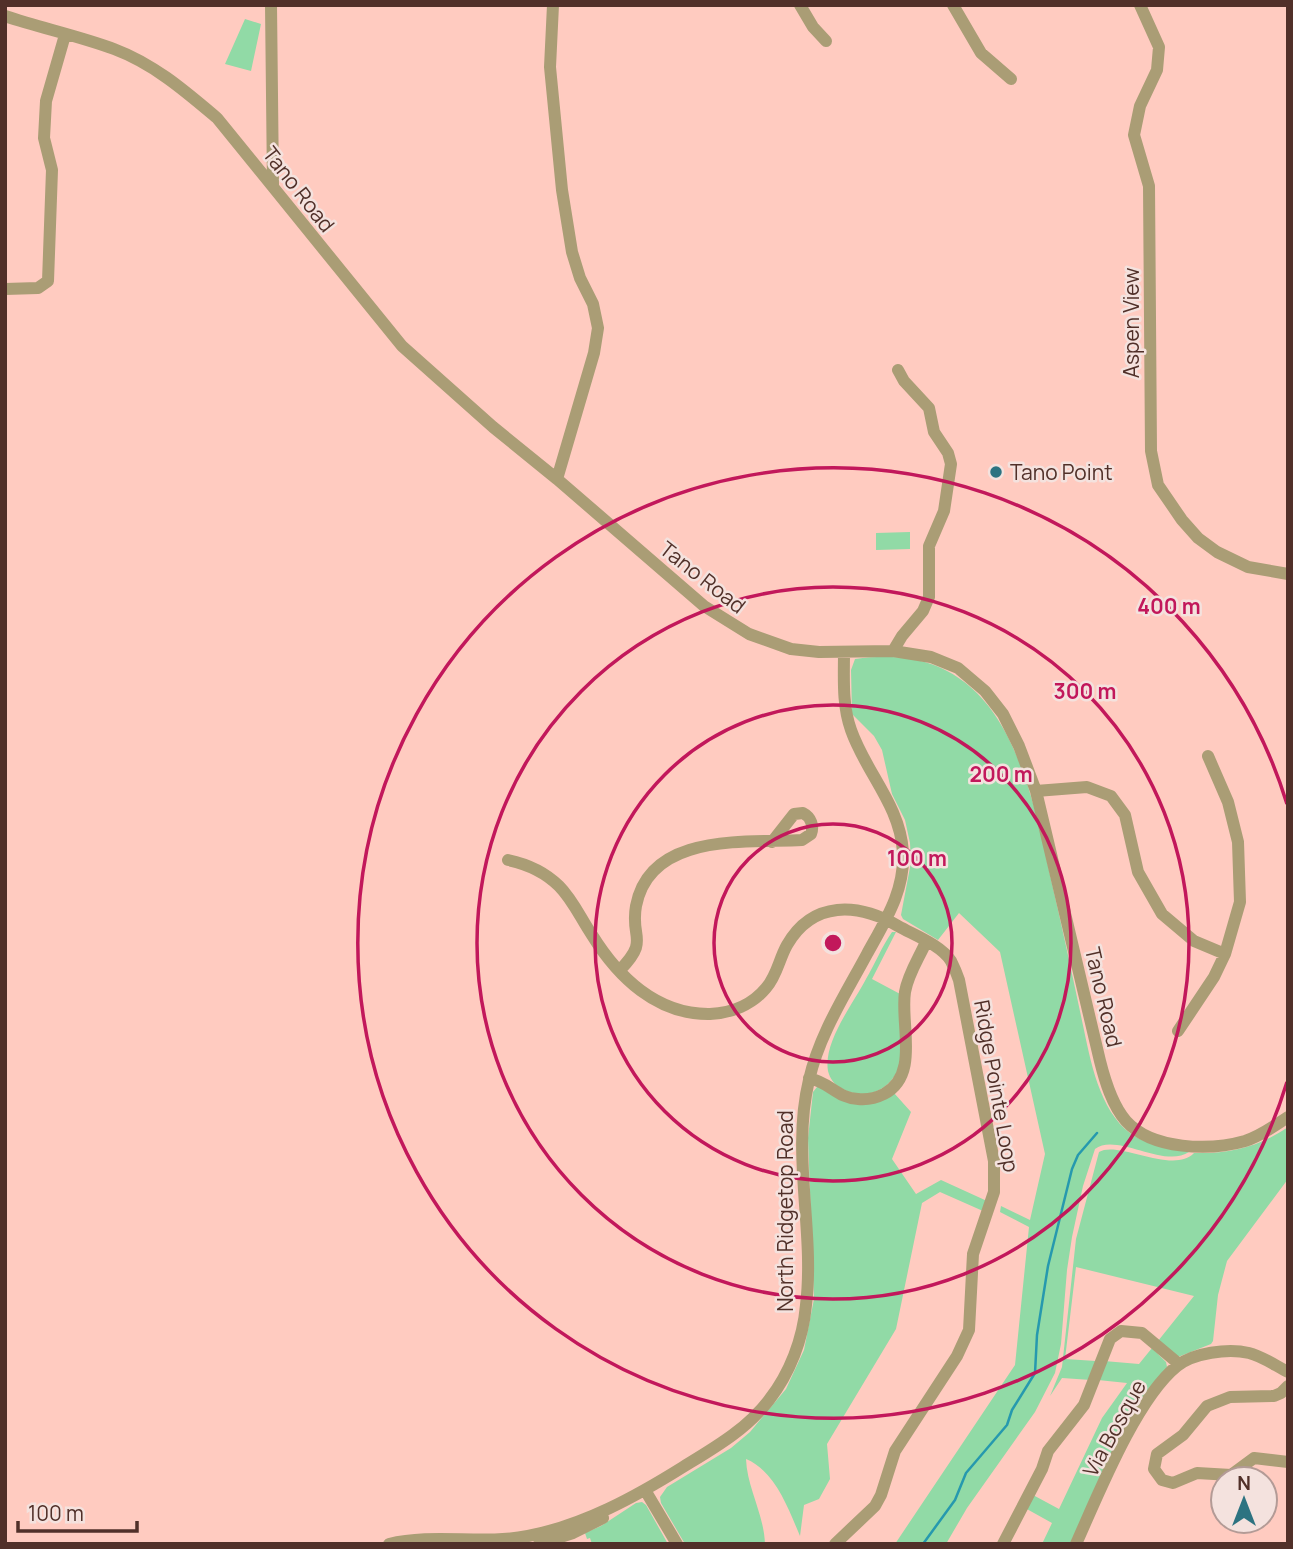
<svg xmlns="http://www.w3.org/2000/svg" width="1293" height="1549" font-family="Manrope,sans-serif">
  <rect width="100%" height="100%" fill="#ffcbc0"/>
  <!-- green -->
  <path fill="#91daa6" d="M245,19L261,24L251,71L225,64Z
    M910,532V549L876,550V533Z
    M855,659C998,638 1027,767 1050,875C1061,922 1071,969 1081,1016C1089,1052 1096,1102 1125,1129C1143,1145 1166,1147 1189,1152C1164,1169 1116,1132 1095,1149L1083,1186L1072,1237L1067,1270L1061,1344L1055,1373L1035,1412L967,1508L946,1544H895L1015,1365L1029,1227L1000,1212L1001,1206L1030,1220L1045,1154L1000,952L959,913L938,940L903,919L901,915L911,862L910,843L905,820L892,794L882,750L874,736L852,714L851,670Z
    M892,932H896L872,979L902,995C902,1012 905,1051 900,1065C891,1091 864,1102 841,1088C834,1084 830,1079 828,1071C823,1042 853,1004 866,979C875,964 882,946 892,932Z
    M817,1087H823L841,1099L894,1093L911,1112L892,1159L916,1194L941,1180L987,1201L983,1211L940,1192L922,1203L896,1329L827,1444L830,1479L819,1499L804,1505L800,1536C788,1508 775,1471 746,1459C747,1488 764,1514 765,1544H685L661,1503L660,1497L667,1487L731,1448L750,1432L786,1389L804,1350L814,1299L808,1138L813,1092Z
    M1288,1127V1179L1227,1261L1218,1295L1213,1341L1211,1344L1178,1357L1158,1341L1194,1296L1076,1267L1065,1359L1096,1361L1091,1380L1062,1378L1050,1396L1062,1367L1076,1239L1099,1152C1118,1140 1173,1175 1194,1153C1229,1154 1259,1147 1288,1127Z
    M1152,1348L1166,1362L1167,1367L1109,1459L1070,1544H1042L1052,1523L1025,1508L1033,1495L1059,1509L1102,1418L1127,1383L1098,1380L1104,1361L1139,1364Z
    M642,1502L646,1505L668,1544H592L590,1538L587,1539L585,1533L601,1526L636,1503Z"/>
  <g fill="none" stroke-linecap="round" stroke-linejoin="round">
    <!-- stream -->
    <path stroke="#2699ae" stroke-width="2.5" d="M923,1544L955,1500L966,1473L1007,1425L1012,1410L1035,1373L1037,1335L1048,1266L1072,1169L1078,1155L1097,1133"/>
    <!-- minor -->
    <path stroke="#aa9d75" stroke-width="12" d="M271,5L273,185
      M553,5L550,67L562,190L572,252L580,278L593,304L598,328L594,353L557,479
      M800,5L813,27L826,41
      M953,5L981,53L1011,79
      M1140,5L1159,47L1157,70L1140,106L1134,135L1149,186L1151,451L1158,485L1182,520L1198,538L1217,552L1248,567L1288,574
      M5,16C41,28 79,36 114,49C154,64 185,91 217,118L402,346L493,427L557,479L704,606L749,634L791,649L819,652L893,651L931,657L958,668L985,691L1003,714L1019,746L1036,791L1100,1061C1105,1081 1112,1105 1126,1121C1152,1150 1210,1151 1245,1141C1261,1136 1274,1126 1288,1117
      M5,289L38,288L48,281L52,170L44,138L46,101L65,35
      M893,651L902,636L923,611L929,597V546L944,511L951,464L948,453L934,432L929,408L904,381L898,370
      M1036,791L1087,787L1111,796L1125,815L1138,872L1162,914L1194,941L1225,954
      M508,860C527,864 545,872 559,886C573,900 581,919 592,935C618,977 657,1015 710,1014C731,1013 752,1005 766,988C777,976 779,959 787,945C813,900 858,903 898,926C914,935 941,945 951,961C954,967 957,974 959,980L994,1161V1192L973,1254L969,1330L957,1356L895,1451L881,1495L875,1506L835,1544
      M620,970C650,939 630,939 636,906C650,832 746,843 802,840L811,834C814,826 811,817 803,813L794,814L772,842
      M1178,1031L1214,977L1225,954L1240,902L1238,842L1228,802L1208,756
      M809,1078C831,1083 837,1098 858,1099C867,1100 876,1098 884,1094C920,1075 900,1024 905,992C908,974 919,958 926,942
      M1288,1386L1281,1393L1274,1396L1230,1397L1207,1406L1183,1435L1157,1454L1154,1469L1162,1480L1173,1483L1197,1473L1231,1475L1254,1458L1288,1462
      M645,1490L677,1544
      M389,1544C434,1533 482,1545 528,1536C584,1525 635,1497 683,1467C714,1448 746,1430 769,1400C790,1373 803,1339 806,1305C815,1231 791,1154 809,1080C819,1035 845,995 867,954C885,921 905,891 903,852C900,805 866,773 851,730C842,705 844,678 844,652
      M539,1544L573,1533L603,1518
      M1003,1544L1042,1469L1048,1451L1084,1405L1110,1339L1121,1331L1142,1333L1179,1364
      M1076,1544C1098,1495 1136,1399 1177,1366C1193,1353 1228,1348 1249,1353C1262,1356 1276,1366 1288,1372"/>
  </g>
  <!-- distance rings -->
  <g fill="none" stroke="#c2185b" stroke-width="3.5">
    <circle cx="833" cy="943" r="119"/>
    <circle cx="833" cy="943" r="238"/>
    <circle cx="833" cy="943" r="356"/>
    <path d="M1287 1082A475 475 0 1 1 1287 804"/>
  </g>
  <!-- markers -->
  <circle fill="#2d7381" stroke="#f4e2de" stroke-width="2.5" cx="996" cy="472" r="7"/>
  <g text-anchor="middle" dominant-baseline="central" stroke-width="5" stroke-linejoin="round" paint-order="stroke">
    <!-- street labels -->
    <g font-size="21" fill="#513029" stroke="#f4e2de">
      <text transform="translate(299 189) rotate(52)">Tano Road</text>
      <text transform="translate(1131 323) rotate(-90)">Aspen View</text>
      <text transform="translate(703 577) rotate(38)">Tano Road</text>
      <text transform="translate(1104 997) rotate(77)">Tano Road</text>
      <text transform="translate(997 1086) rotate(80)">Ridge Pointe Loop</text>
      <text transform="translate(785 1211) rotate(-90)">North Ridgetop Road</text>
      <text transform="translate(1114 1428) rotate(-61)">Via Bosque</text>
    </g>
    <!-- poi labels -->
    <g font-size="21" fill="#513029" stroke="#f4e2de" text-anchor="start">
      <text x="1010" y="472">Tano Point</text>
    </g>
  </g>
  <circle cx="833" cy="943" r="10" fill="#c2185b" stroke="#f4e2de" stroke-width="3.5"/>
  <g font-size="21" text-anchor="middle" font-weight="bold" fill="#c2185b" stroke="#f4e2de" stroke-width="5" stroke-linejoin="round" paint-order="stroke">
    <text x="1169" y="614">400 m</text>
    <text x="1085" y="699">300 m</text>
    <text x="1001" y="782">200 m</text>
    <text x="917" y="866">100 m</text>
  </g>
  <!-- border -->
  <rect width="1293" height="1549" fill="none" stroke="#513029" stroke-width="14"/>
  <!-- north arrow -->
  <g transform="translate(1244 1500)"><circle r="33" fill="#f4e2de" stroke="#b39b96" stroke-width="2"/>
  <path d="M0-5L12 26L0 18L-12 26Z" fill="#2d7381"/>
  <text y="-10" font-size="19" font-weight="bold" text-anchor="middle" fill="#513029">N</text>
  </g>
  <!-- scale -->
  <path d="M18 1521v10h119v-10" fill="none" stroke="#513029" stroke-width="3.5"/>
  <text x="28" y="1521" font-size="21" fill="#513029" stroke="#f4e2de" stroke-width="5" paint-order="stroke">100 m</text>
</svg>
